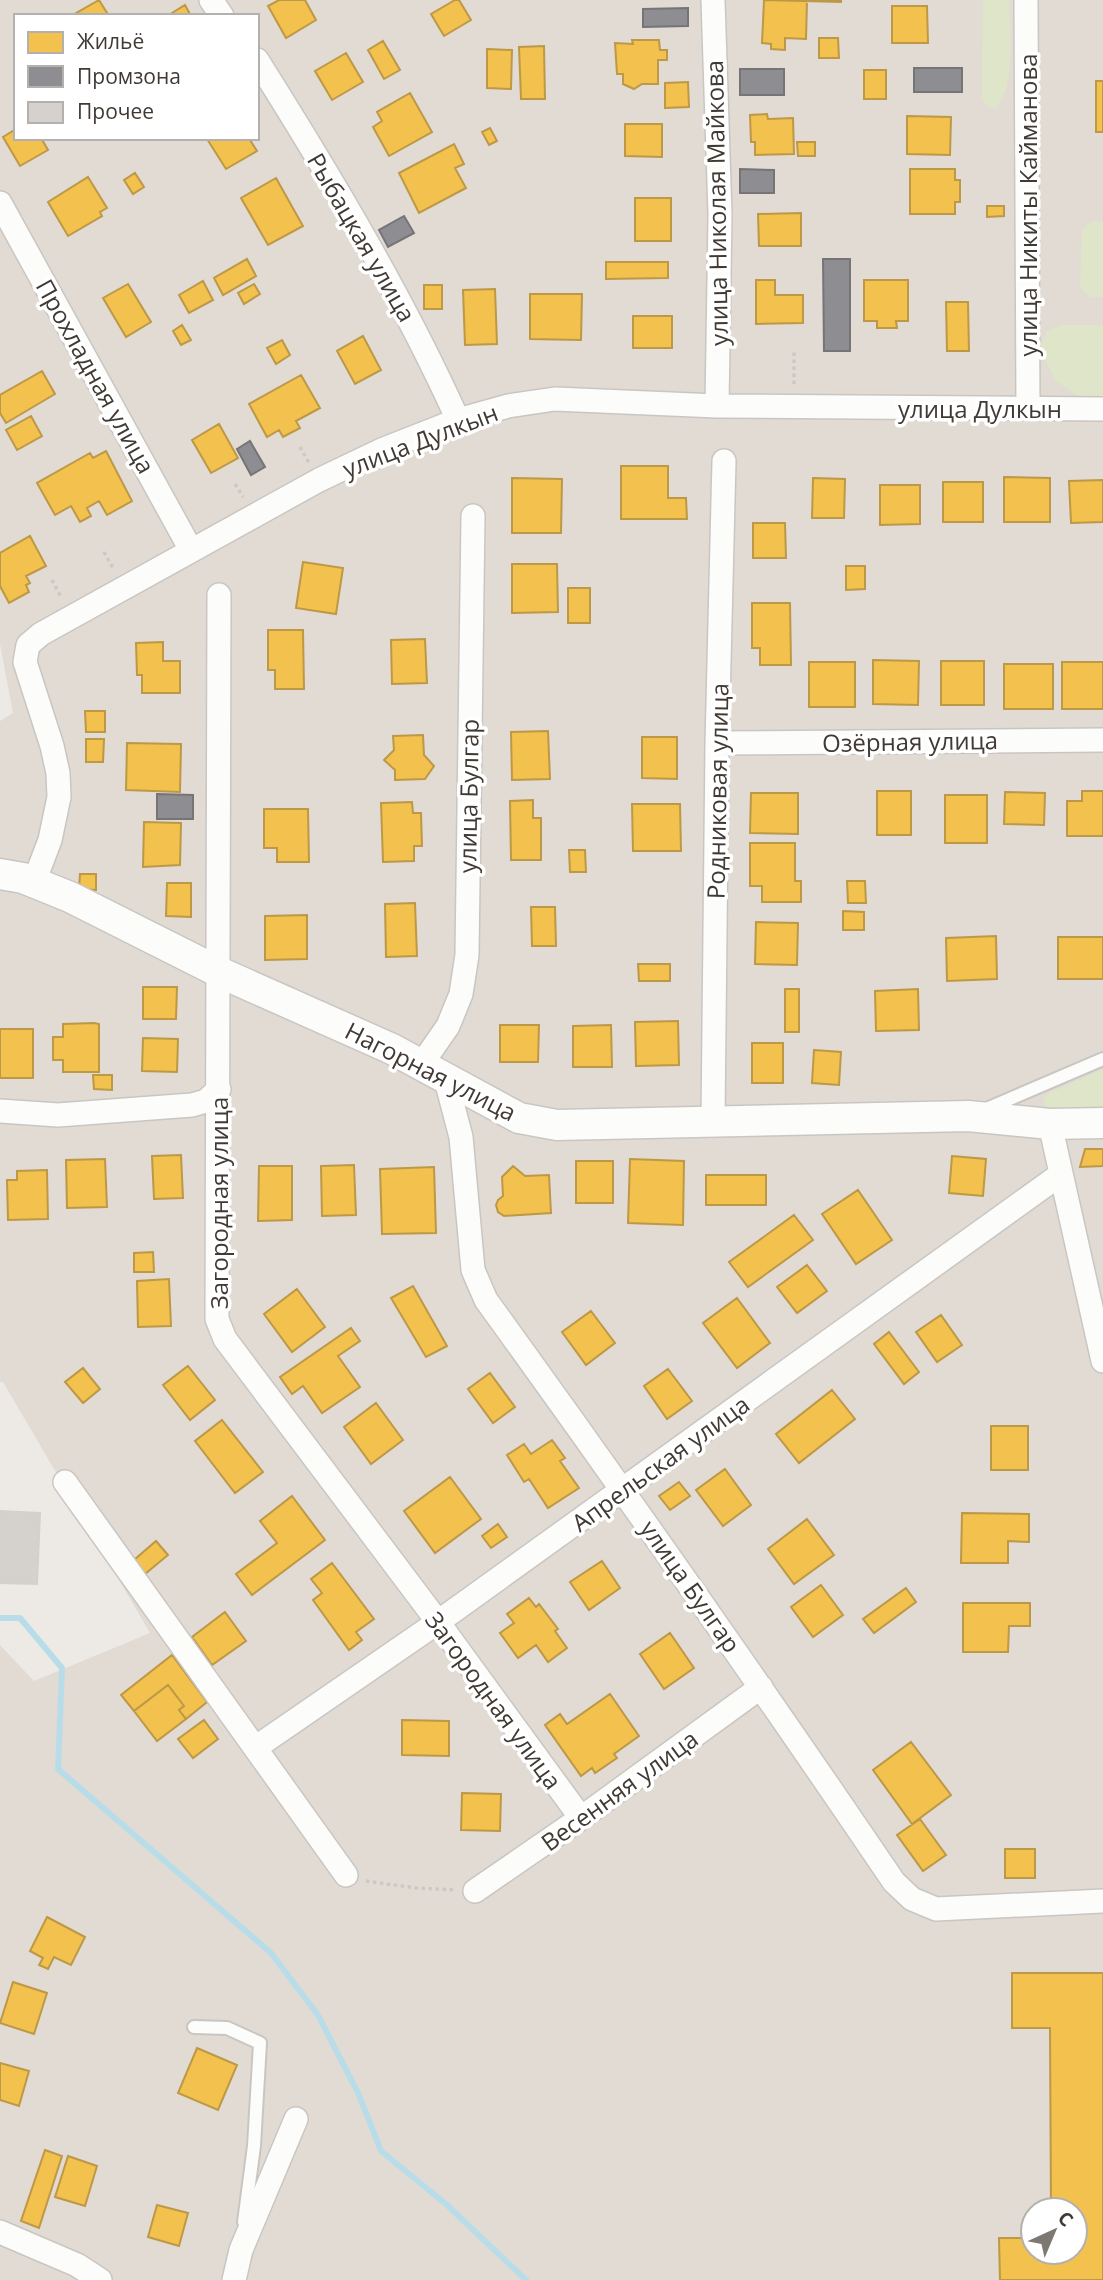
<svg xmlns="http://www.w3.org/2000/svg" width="1103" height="2280" font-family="'Open Sans',sans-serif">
  <rect width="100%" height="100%" fill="#edeae6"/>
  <!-- residential -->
  <path fill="#e1dbd4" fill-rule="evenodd" d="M0,0H1103V2280H0V1645L34,1681L150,1633L3,1382H0V721L13,713L0,644ZM16,16H257V138H16ZM1033,2210H1075V2252H1033Z"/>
  <!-- green -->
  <path fill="#dfe5c8" d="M983,0H1009C1010,28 1016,86 996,108H989L982,100Z
    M1092,221L1103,222V297H1090L1080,287L1082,229Z
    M1063,325H1103V398L1084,400L1056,381L1040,350L1046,331Z
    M1103,1069V1108L1050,1110L1045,1106L1043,1099L1047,1094Z"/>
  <!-- homes -->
  <path fill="#f2c14e" stroke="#bd9846" stroke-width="2" d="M99,0L109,16H71Z
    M279,0H305L316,20L286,38L268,6Z
    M455,0H459L471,20L444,36L431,14Z
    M764,0L807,1L806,39L785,38V50L771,49V44L762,43Z
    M764,0H841V2Z
    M185,5L191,16H174L172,13Z
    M892,6H927L928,43H892Z
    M819,38H838L839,58H819Z
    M632,40H659L660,50H667V60H658V84H642L634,89L623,84V74H617L615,43L633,44Z
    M383,41L400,70L384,79L368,50Z
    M544,46L545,99H521L519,47Z
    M487,49L512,50L511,89L487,88Z
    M346,53L363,82L332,100L315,71Z
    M864,70H886V99H864Z
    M1096,81H1103V132H1096Z
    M688,82L689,107L665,108V83Z
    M410,93L432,132L389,156L373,127L382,121L377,112Z
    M767,114L768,119L793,118L794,154L755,155V142H751L750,115Z
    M907,116L951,117L950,155L907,154Z
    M625,124H662V157L625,156Z
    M490,128L497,141L489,145L482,132Z
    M16,129V138H41L48,150L20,166L3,137Z
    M253,138L250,140L257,151L226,169L207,139Z
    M797,142H815V156H798Z
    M454,144L464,164L455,168L466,188L419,213L399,173Z
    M910,169H955V180H960V202H955V214H910Z
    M135,173L144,187L133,194L124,180Z
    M88,177L107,208L100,212L102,216L68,236L48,202Z
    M276,178L303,226L268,245L241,198Z
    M635,198H671V241H635Z
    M987,206H1004V216L987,217Z
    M801,213V246H759L758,214Z
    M247,259L256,276L223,295L214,278Z
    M606,262H668V278L606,279Z
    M756,280H775V295H803V323L756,324Z
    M864,280H908V321H896L897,328H877V321H864Z
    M203,281L213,300L189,313L179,295Z
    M128,284L151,322L126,337L103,298Z
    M254,284L260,294L244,304L238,293Z
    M424,285H442V309H424Z
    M495,289L497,344L465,345L463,290Z
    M530,294H582L581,340L530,339Z
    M946,302H968L969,351H947Z
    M633,316H672V348H633Z
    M182,325L191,340L181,345L173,331Z
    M363,336L381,370L355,384L337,351Z
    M282,340L290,355L276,364L267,348Z
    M42,371L55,394L6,423L0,413V395Z
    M301,375L320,408L296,421L300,428L283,437L279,430L267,437L249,404Z
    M31,416L42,436L17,450L6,430Z
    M219,424L238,458L211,473L192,440Z
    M106,451L132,501L107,515L99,501L87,508L91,516L80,522L71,506L55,515L37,483L90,453L93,458Z
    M621,466H668V498H686L687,519H621Z
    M1004,477L1050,478V522H1004Z
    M512,478L562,479L561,533H512Z
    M813,478L845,479L844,518H812Z
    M1103,480V522L1071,523L1069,481Z
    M943,482H983V522H943Z
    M880,485H920V524L880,525Z
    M753,523H785L786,558H753Z
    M30,536L46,566L26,576L30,583L26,585L29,592L9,603L0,586V553Z
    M303,562L343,568L336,614L296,608Z
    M512,564H557L558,612L512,613Z
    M846,566H865V589L846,590Z
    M568,588H590V623H568Z
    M752,603H790L791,665H760V648H752Z
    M268,630H303L304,689H275V670H268Z
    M425,639L427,683L392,684L391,640Z
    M163,642V661H180V693H142V675H137L136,643Z
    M873,660L919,661L918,705L873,704Z
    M941,661H984V705H941Z
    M809,662H855V707H809Z
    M1062,662H1103V709H1062Z
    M1004,664H1053V709H1004Z
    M85,711H105V732H86Z
    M548,731L550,779L512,780L511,732Z
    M423,735L424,755L434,766L425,779L395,780V770L384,760L394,750L393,736Z
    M642,737H677V779L642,778Z
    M86,739H104L103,762H86Z
    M127,743L181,744L180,792L126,790Z
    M877,791H911V835H877Z
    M1082,791H1103V836H1067V801H1082Z
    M1005,792L1045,793L1044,825L1004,824Z
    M751,793H798V834L750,833Z
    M945,795H987V843H945Z
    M533,800V818H541V860H511L510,801Z
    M412,802L413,813H421L422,846H414V861L383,862L381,803Z
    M632,804H680L681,851H633Z
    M264,809H308L309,862H277V848H264Z
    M144,822L181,823L180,865L143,867Z
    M750,843H795V881H801V902H762V886H750Z
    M569,850H585L586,872H570Z
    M80,874H96V890L79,889Z
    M847,881H865L866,903H848Z
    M167,883H191V917L166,916Z
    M415,903L417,956L386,957L385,904Z
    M531,907H555L556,946H532Z
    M843,911L864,912V930H843Z
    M307,915V959L265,960V916Z
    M756,922L798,923L797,965L755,964Z
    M996,936L997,979L947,981L946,938Z
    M1058,937H1103V979H1058Z
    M638,964H670V981H639Z
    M143,987H177L176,1019H143Z
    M785,989H799V1032H785Z
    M918,989L919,1030L876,1031L875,991Z
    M678,1021L679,1065L636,1066L635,1022Z
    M94,1023L99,1024V1072H63V1060H53V1037H63V1024Z
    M500,1025H539L538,1062H500Z
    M611,1025L612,1067H573V1026Z
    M0,1029H33V1078H0Z
    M143,1038L178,1039L177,1072L142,1071Z
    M752,1043H783V1083H752Z
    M814,1050L841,1052L839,1085L812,1083Z
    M93,1075H112V1090L94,1089Z
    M1085,1149H1103V1166L1080,1167Z
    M181,1155L183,1198L154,1199L152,1156Z
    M952,1156L986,1159L983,1196L949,1193Z
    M105,1159L107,1207L67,1208L66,1160Z
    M630,1159L684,1161L683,1225L628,1223Z
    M576,1161H613V1203H576Z
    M354,1165L356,1215L322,1216L321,1166Z
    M259,1166H292V1220L258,1221Z
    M513,1166L525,1176L549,1175L551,1213L504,1216L498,1212L496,1205L498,1200L503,1196L502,1177Z
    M434,1167L436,1233L382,1234L380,1169Z
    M47,1170L48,1219L8,1220L7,1180H17V1171Z
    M706,1175H766V1205H706Z
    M858,1190L892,1240L856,1264L822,1214Z
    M794,1215L813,1240L748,1287L729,1262Z
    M153,1252L154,1272H134V1253Z
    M807,1265L827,1291L797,1313L777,1287Z
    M169,1279L171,1326L138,1327L137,1281Z
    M413,1286L447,1346L426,1357L391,1298Z
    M297,1289L325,1327L292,1352L264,1314Z
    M737,1298L770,1343L737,1368L703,1323Z
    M591,1311L615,1343L586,1365L562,1332Z
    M941,1315L962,1345L937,1362L916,1332Z
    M351,1328L360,1341L338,1356L360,1387L322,1413L303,1386L292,1394L280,1377Z
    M889,1332L919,1372L904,1384L874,1344Z
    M188,1366L215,1400L190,1420L163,1385Z
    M83,1368L100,1389L83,1403L65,1382Z
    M668,1369L692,1401L667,1419L644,1386Z
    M490,1373L515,1407L493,1423L468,1389Z
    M832,1390L855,1419L799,1463L776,1434Z
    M376,1403L403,1440L371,1464L344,1427Z
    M222,1420L263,1472L235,1493L195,1441Z
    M991,1426H1028V1470H991Z
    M552,1440L565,1458L560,1461L579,1488L548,1508L529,1479L524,1482L507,1455L524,1444L531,1454Z
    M725,1469L751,1505L723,1526L696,1490Z
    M450,1477L481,1519L435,1553L404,1511Z
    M679,1482L690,1496L670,1510L659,1496Z
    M292,1496L325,1540L252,1595L236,1574L277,1543L260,1521Z
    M962,1513L1029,1514V1542L1008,1541V1563H961Z
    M807,1519L834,1555L794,1584L768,1549Z
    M498,1524L507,1537L491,1548L482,1536Z
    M156,1541L168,1555L145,1574L134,1560Z
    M602,1561L620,1588L589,1610L570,1582Z
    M332,1563L374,1619L356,1632L362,1640L349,1650L313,1600L322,1593L311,1579Z
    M821,1585L843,1615L813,1637L791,1607Z
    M906,1588L916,1602L874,1633L863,1619Z
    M529,1598L536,1607L539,1604L558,1629L555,1631L567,1648L548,1662L536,1645L518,1658L500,1633L514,1623L507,1614Z
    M963,1603H1030V1626H1009L1008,1652H963Z
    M225,1612L246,1641L212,1665L192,1637Z
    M670,1633L694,1668L664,1689L640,1654Z
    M172,1655L207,1702L186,1719L179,1710L184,1706L168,1685L134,1711L121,1695Z
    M168,1685L184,1706L179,1710L186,1719L157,1741L134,1711Z
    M610,1694L639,1736L614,1754L617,1758L595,1773L592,1768L581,1776L545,1725L560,1714L567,1724Z
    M204,1720L218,1739L193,1758L178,1739Z
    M402,1720L449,1721V1756L402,1755Z
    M911,1742L951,1795L912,1824L873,1770Z
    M462,1793L501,1794L500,1831L461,1830Z
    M920,1819L946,1855L923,1871L897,1835Z
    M1005,1849H1035V1878H1005Z
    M47,1917L85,1937L71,1965L54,1957L48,1969L39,1965L43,1958L30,1951Z
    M1012,1973H1103V2280H1000L999,2238H1033V2252H1075V2210H1051L1050,2028H1012Z
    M13,1982L47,1993L34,2034L0,2023Z
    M197,2048L237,2065L218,2110L178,2093Z
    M0,2063L29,2071L19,2106L0,2100Z
    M45,2150L62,2156L39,2228L21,2221Z
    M68,2156L97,2166L85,2206L55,2197Z
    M157,2205L188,2213L179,2246L148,2237Z"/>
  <!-- industry -->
  <path fill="#8d8d92" stroke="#767476" stroke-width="2" d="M688,8V26L643,27V9Z
    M914,68H962V92H914Z
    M740,69H784V95H740Z
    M740,169L774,170V193H740Z
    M404,216L414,233L388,247L379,230Z
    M823,259H850V351H824Z
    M250,441L265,467L251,475L237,449Z
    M157,794L193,795V819H157Z"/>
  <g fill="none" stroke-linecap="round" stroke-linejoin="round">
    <!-- stream -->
    <path stroke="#b9dde8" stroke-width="6" d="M0,1618H20L62,1668L58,1769L271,1953L318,2015L359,2095L381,2151L447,2205L526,2280"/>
  </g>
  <!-- building -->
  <path fill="#d5d1cd" stroke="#d5d0cc" stroke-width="2" d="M0,1511L40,1513L37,1584L0,1583Z"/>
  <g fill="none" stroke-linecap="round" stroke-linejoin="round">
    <!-- service casing -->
    <g stroke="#c9c6c2" stroke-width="16">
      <path id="service" d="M984,1110L1103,1059
        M194,2027L227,2028L260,2043L254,2146L244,2222"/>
    </g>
    <!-- minor casing -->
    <g stroke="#c9c6c2" stroke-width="26">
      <path id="minor" d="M211,0L222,16
        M713,0L720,214L717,406
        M1026,0L1028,409
        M257,60C330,176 401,294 458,420
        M0,203L191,550
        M219,595L217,1319L225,1339L438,1622L581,1818
        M717,743L1103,740
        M34,882L50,840L59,797L58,773L52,746L25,662L28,645L41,634L319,480L384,449L458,420L508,406L555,399L717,406L1103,409
        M421,1065L448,1026L461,994L467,955L473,516
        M446,1080L461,1137L473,1270L486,1300C625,1492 761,1686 894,1882L912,1899L936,1909L1103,1901
        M0,1111L58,1115L192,1105L206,1101L219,1089
        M713,1121L717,743L724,461
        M1050,1124L1103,1361
        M65,1482L346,1875
        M255,1748L438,1622L1061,1174
        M475,1891L581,1818L761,1687
        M0,2232L77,2265L100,2280
        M234,2280L241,2250L296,2119"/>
    </g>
    <!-- tertiary casing -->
    <g stroke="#c9c6c2" stroke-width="33">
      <path id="tertiary" d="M0,874L23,878L70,897L219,972L392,1049L519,1118L557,1125L968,1116L1050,1124L1103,1123"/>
    </g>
    <!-- path -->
    <path stroke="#cbc9c6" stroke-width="3.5" stroke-dasharray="3.5 3.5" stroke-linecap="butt" d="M794,384V351
      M300,447L309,463
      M235,484L243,497
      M104,552L113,568
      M52,580L61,597
      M366,1881L416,1888L456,1890"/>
    <!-- service -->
    <use href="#service" stroke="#fcfcfb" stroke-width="12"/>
    <!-- minor -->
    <use href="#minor" stroke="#fcfcfb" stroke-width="23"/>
    <!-- tertiary -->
    <use href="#tertiary" stroke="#fcfcfb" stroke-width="30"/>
  </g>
  <g text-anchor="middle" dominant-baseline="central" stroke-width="7" stroke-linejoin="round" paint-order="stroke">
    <!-- street labels -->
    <g font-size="24" fill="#413a34" stroke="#fff">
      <text transform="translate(716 203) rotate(-91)">улица Николая Майкова</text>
      <text transform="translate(1027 205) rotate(-90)">улица Никиты Кайманова</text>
      <text transform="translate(362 237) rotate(60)">Рыбацкая улица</text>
      <text transform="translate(96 376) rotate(61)">Прохладная улица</text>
      <text x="980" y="408">улица Дулкын</text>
      <text transform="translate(420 440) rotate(-21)">улица Дулкын</text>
      <text transform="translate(910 741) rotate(-1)">Озёрная улица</text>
      <text transform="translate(717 791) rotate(-89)">Родниковая улица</text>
      <text transform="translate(468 796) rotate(-89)">улица Булгар</text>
      <text transform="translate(431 1071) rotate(27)">Нагорная улица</text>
      <text transform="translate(218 1203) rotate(-90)">Загородная улица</text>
      <text transform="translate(660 1463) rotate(-36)">Апрельская улица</text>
      <text transform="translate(691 1586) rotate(55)">улица Булгар</text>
      <text transform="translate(494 1700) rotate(54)">Загородная улица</text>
      <text transform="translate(619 1790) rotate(-36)">Весенняя улица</text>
    </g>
  </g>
  <!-- legend -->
  <rect x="14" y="14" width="245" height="126" fill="#ffffff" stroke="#b3b0ae" stroke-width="2"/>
  <rect x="28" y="32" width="35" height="21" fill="#f2c14e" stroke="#b3b0ae" stroke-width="2"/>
  <text x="77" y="49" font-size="21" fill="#413a34">Жильё</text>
  <rect x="28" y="66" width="35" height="21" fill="#8d8d92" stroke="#b3b0ae" stroke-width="2"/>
  <text x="77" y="84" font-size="21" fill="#413a34">Промзона</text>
  <rect x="28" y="102" width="35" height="21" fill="#d5d1cd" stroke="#b3b0ae" stroke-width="2"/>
  <text x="77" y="119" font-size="21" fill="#413a34">Прочее</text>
  <!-- north arrow -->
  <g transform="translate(1054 2231) rotate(44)"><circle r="33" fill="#ffffff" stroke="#b3b0ae" stroke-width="2"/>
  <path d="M0-5L12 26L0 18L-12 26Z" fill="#7d7872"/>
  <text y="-10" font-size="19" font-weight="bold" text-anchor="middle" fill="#413a34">С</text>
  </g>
</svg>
